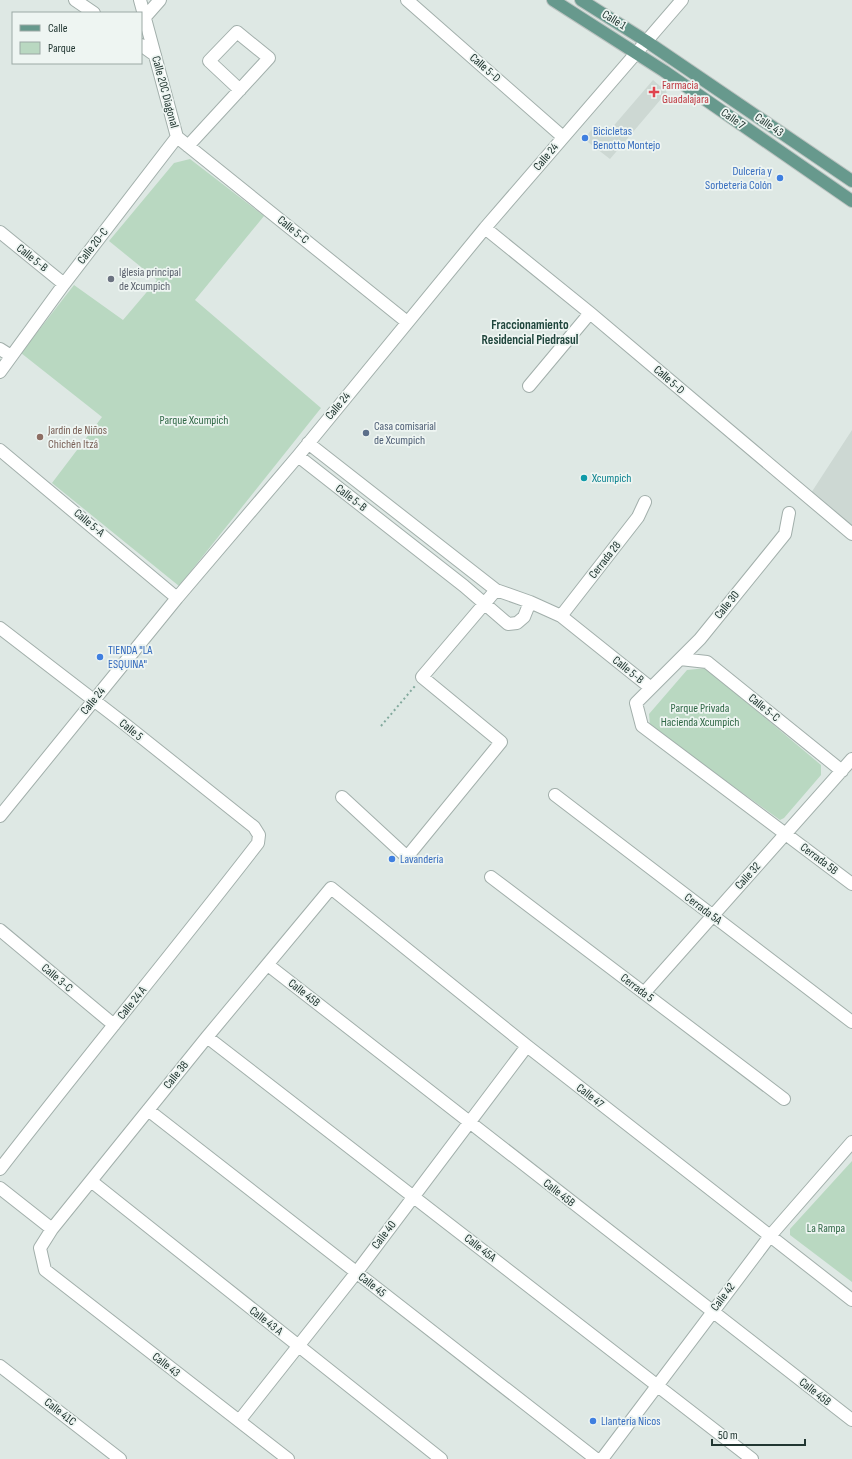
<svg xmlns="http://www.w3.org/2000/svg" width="852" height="1459" font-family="'Sofia Sans Condensed',sans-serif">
  <rect width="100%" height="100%" fill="#dee8e4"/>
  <!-- built -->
  <path fill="#cdd8d3" d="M653,80L667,92L610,159L584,139L593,128L604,137Z
    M852,430V527L811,493Z"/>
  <!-- green -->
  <path fill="#b9d8c1" d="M190,159L264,216L195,300L321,408L179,586L52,483L102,417L21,353L74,285L123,320L157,280L109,241L174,163Z
    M706,668L821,765V775L784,818L780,820L650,726L649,714L687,670Z
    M852,1161V1282L790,1235V1229Z"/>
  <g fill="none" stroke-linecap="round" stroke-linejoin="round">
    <!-- minor casing -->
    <g stroke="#a2afab" stroke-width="14">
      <path id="minor" d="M75,0L94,13
        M140,0L177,137
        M407,0L563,137
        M145,17L160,0
        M141,45L155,55
        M177,137L407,322
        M188,146L269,58L237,32L209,61L240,90
        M485,228L590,313L852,534
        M0,232L64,284
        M0,349L11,356
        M0,372L64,284L177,137
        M529,386L590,313
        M308,443L496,590
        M0,450L177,598
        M298,456L464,586L508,624L517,623L524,617L530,602
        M789,513L785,534L700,639L636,703L642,726L852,884
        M561,616L638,517L645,502
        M0,628L126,725L254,827L259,835L258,843C173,953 85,1059 0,1169
        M680,659L707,662L842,771
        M555,795L852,1022
        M342,797L407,857L501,742L422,677L496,590L530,602L561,616L651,688
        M0,816L177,598L298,456L485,228L682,0
        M491,877L784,1099
        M0,930L114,1025
        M268,965L852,1420
        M644,993L852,759
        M207,1037L752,1459
        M148,1110L596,1459
        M91,1181L441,1459
        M0,1188L52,1229
        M0,1366L120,1459
        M239,1421L356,1273L527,1046
        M288,1459L45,1270L40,1248L52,1229L207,1037L331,888L527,1046L852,1300
        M602,1459L770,1236L852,1142"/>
    </g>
    <!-- major casing -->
    <g stroke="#bcc3c1" stroke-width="14">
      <path id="major" d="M553,0L664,71L852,201
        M581,0L646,41L852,181"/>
    </g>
    <!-- path -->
    <path stroke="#82a99d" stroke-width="2" stroke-dasharray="2 3" stroke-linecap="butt" d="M381,726L415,686"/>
    <!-- minor -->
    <use href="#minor" stroke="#fff" stroke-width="12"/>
    <!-- major -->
    <use href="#major" stroke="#67998d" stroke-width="12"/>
  </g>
  <!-- markers -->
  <path fill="#e0444e" stroke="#eef5f2" stroke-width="1.5" d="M652 86h4v4h4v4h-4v4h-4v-4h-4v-4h4z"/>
  <g fill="#3f7fe0" stroke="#eef5f2" stroke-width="1.5">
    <circle cx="585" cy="138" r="4"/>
    <circle cx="780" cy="178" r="4"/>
    <circle cx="100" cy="657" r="4"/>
    <circle cx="392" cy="859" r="4"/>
    <circle cx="593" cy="1421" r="4"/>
  </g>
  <circle fill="#6b7280" stroke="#eef5f2" stroke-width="1.5" cx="111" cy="279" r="4"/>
  <circle fill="#5c6f8a" stroke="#eef5f2" stroke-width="1.5" cx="366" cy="433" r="4"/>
  <circle fill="#8d6e63" stroke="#eef5f2" stroke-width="1.5" cx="40" cy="437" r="4"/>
  <circle fill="#0f9aa8" stroke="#eef5f2" stroke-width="1.5" cx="584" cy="478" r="4"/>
  <g text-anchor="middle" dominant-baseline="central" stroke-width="3.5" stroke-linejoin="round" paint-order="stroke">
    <!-- street labels -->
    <g font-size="12" fill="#213631" stroke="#eef5f2">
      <text transform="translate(614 20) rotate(32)">Calle 1</text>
      <text transform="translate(485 68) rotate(41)">Calle 5-D</text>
      <text transform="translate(165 92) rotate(75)">Calle 20C Diagonal</text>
      <text transform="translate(733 119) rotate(35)">Calle 7</text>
      <text transform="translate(769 125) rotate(34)">Calle 43</text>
      <text transform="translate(546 157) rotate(-50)">Calle 24</text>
      <text transform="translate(293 230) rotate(39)">Calle 5-C</text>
      <text transform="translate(93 246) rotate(-52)">Calle 20-C</text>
      <text transform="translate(32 258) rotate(39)">Calle 5-B</text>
      <text transform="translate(669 380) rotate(41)">Calle 5-D</text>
      <text transform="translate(338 406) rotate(-50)">Calle 24</text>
      <text transform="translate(351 498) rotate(38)">Calle 5-B</text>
      <text transform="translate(89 523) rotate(40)">Calle 5-A</text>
      <text transform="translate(605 560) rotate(-52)">Cerrada 28</text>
      <text transform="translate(727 605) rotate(-51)">Calle 30</text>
      <text transform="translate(628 670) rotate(39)">Calle 5-B</text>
      <text transform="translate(93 701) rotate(-51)">Calle 24</text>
      <text transform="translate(764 708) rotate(39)">Calle 5-C</text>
      <text transform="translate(131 730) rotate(39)">Calle 5</text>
      <text transform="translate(819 859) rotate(37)">Cerrada 5B</text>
      <text transform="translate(748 876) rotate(-48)">Calle 32</text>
      <text transform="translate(703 909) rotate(37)">Cerrada 5A</text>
      <text transform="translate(57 978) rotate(40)">Calle 3-C</text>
      <text transform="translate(637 988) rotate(37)">Cerrada 5</text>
      <text transform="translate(304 993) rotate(38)">Calle 45B</text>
      <text transform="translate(132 1003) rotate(-51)">Calle 24 A</text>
      <text transform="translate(176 1075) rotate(-51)">Calle 38</text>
      <text transform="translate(590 1096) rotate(38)">Calle 47</text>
      <text transform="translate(559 1193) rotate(38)">Calle 45B</text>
      <text transform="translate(384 1235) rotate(-53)">Calle 40</text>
      <text transform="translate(480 1248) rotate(38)">Calle 45A</text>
      <text transform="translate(372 1285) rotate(38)">Calle 45</text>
      <text transform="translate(723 1297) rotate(-53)">Calle 42</text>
      <text transform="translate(266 1321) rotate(38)">Calle 43 A</text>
      <text transform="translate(166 1365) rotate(38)">Calle 43</text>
      <text transform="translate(815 1392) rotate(38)">Calle 45B</text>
      <text transform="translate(60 1412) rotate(38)">Calle 41C</text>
    </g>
    <!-- health labels -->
    <g font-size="12" fill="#be3a42" stroke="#eef5f2" text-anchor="start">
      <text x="662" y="85">Farmacia<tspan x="662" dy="14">Guadalajara</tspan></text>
    </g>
    <!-- shop labels -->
    <g font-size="12" fill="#366cbe" stroke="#eef5f2" text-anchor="start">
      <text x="593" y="131">Bicicletas<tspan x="593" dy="14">Benotto Montejo</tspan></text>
      <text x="772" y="171" text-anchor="end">Dulcería y<tspan x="772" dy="14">Sorbeteria Colón</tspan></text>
      <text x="108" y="650">TIENDA "LA<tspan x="108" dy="14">ESQUINA"</tspan></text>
      <text x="400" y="859">Lavandería</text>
      <text x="601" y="1421">Llantería Nicos</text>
    </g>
    <!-- worship labels -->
    <g font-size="12" fill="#5b616d" stroke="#eef5f2" text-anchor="start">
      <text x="119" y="272">Iglesia principal<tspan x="119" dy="14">de Xcumpich</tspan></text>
    </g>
    <!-- park labels -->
    <g font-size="12" fill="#306846" stroke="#eef5f2">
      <text x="194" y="420">Parque Xcumpich</text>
      <text x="700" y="708">Parque Privada<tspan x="700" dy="14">Hacienda Xcumpich</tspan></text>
      <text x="826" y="1228">La Rampa</text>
    </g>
    <!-- service labels -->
    <g font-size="12" fill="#4e5e75" stroke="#eef5f2" text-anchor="start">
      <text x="374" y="426">Casa comisarial<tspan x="374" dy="14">de Xcumpich</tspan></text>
    </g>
    <!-- education labels -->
    <g font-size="12" fill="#785e54" stroke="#eef5f2" text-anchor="start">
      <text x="48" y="430">Jardín de Niños<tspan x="48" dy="14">Chichén Itzá</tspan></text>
    </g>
    <!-- culture labels -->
    <g font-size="12" fill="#0d838f" stroke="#eef5f2" text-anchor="start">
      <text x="592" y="478">Xcumpich</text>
    </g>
    <!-- neighbourhood labels -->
    <g font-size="13" font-weight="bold" fill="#20463d" stroke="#eef5f2">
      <text x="530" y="325">Fraccionamiento<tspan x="530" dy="15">Residencial Piedrasul</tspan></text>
    </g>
  </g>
  <!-- legend -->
  <rect x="12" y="12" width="130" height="52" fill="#eef5f2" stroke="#9ca9a5"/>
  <rect x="20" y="25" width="20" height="6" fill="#67998d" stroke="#9ca9a5"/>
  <text x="48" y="32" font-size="12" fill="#213631">Calle</text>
  <rect x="20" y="42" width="20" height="12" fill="#b9d8c1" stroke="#9ca9a5"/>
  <text x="48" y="52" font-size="12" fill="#213631">Parque</text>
  <!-- scale -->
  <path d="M712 1439v6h93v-6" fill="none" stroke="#213631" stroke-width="2"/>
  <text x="718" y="1439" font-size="12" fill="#213631" stroke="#eef5f2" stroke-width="3" paint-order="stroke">50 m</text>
</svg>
